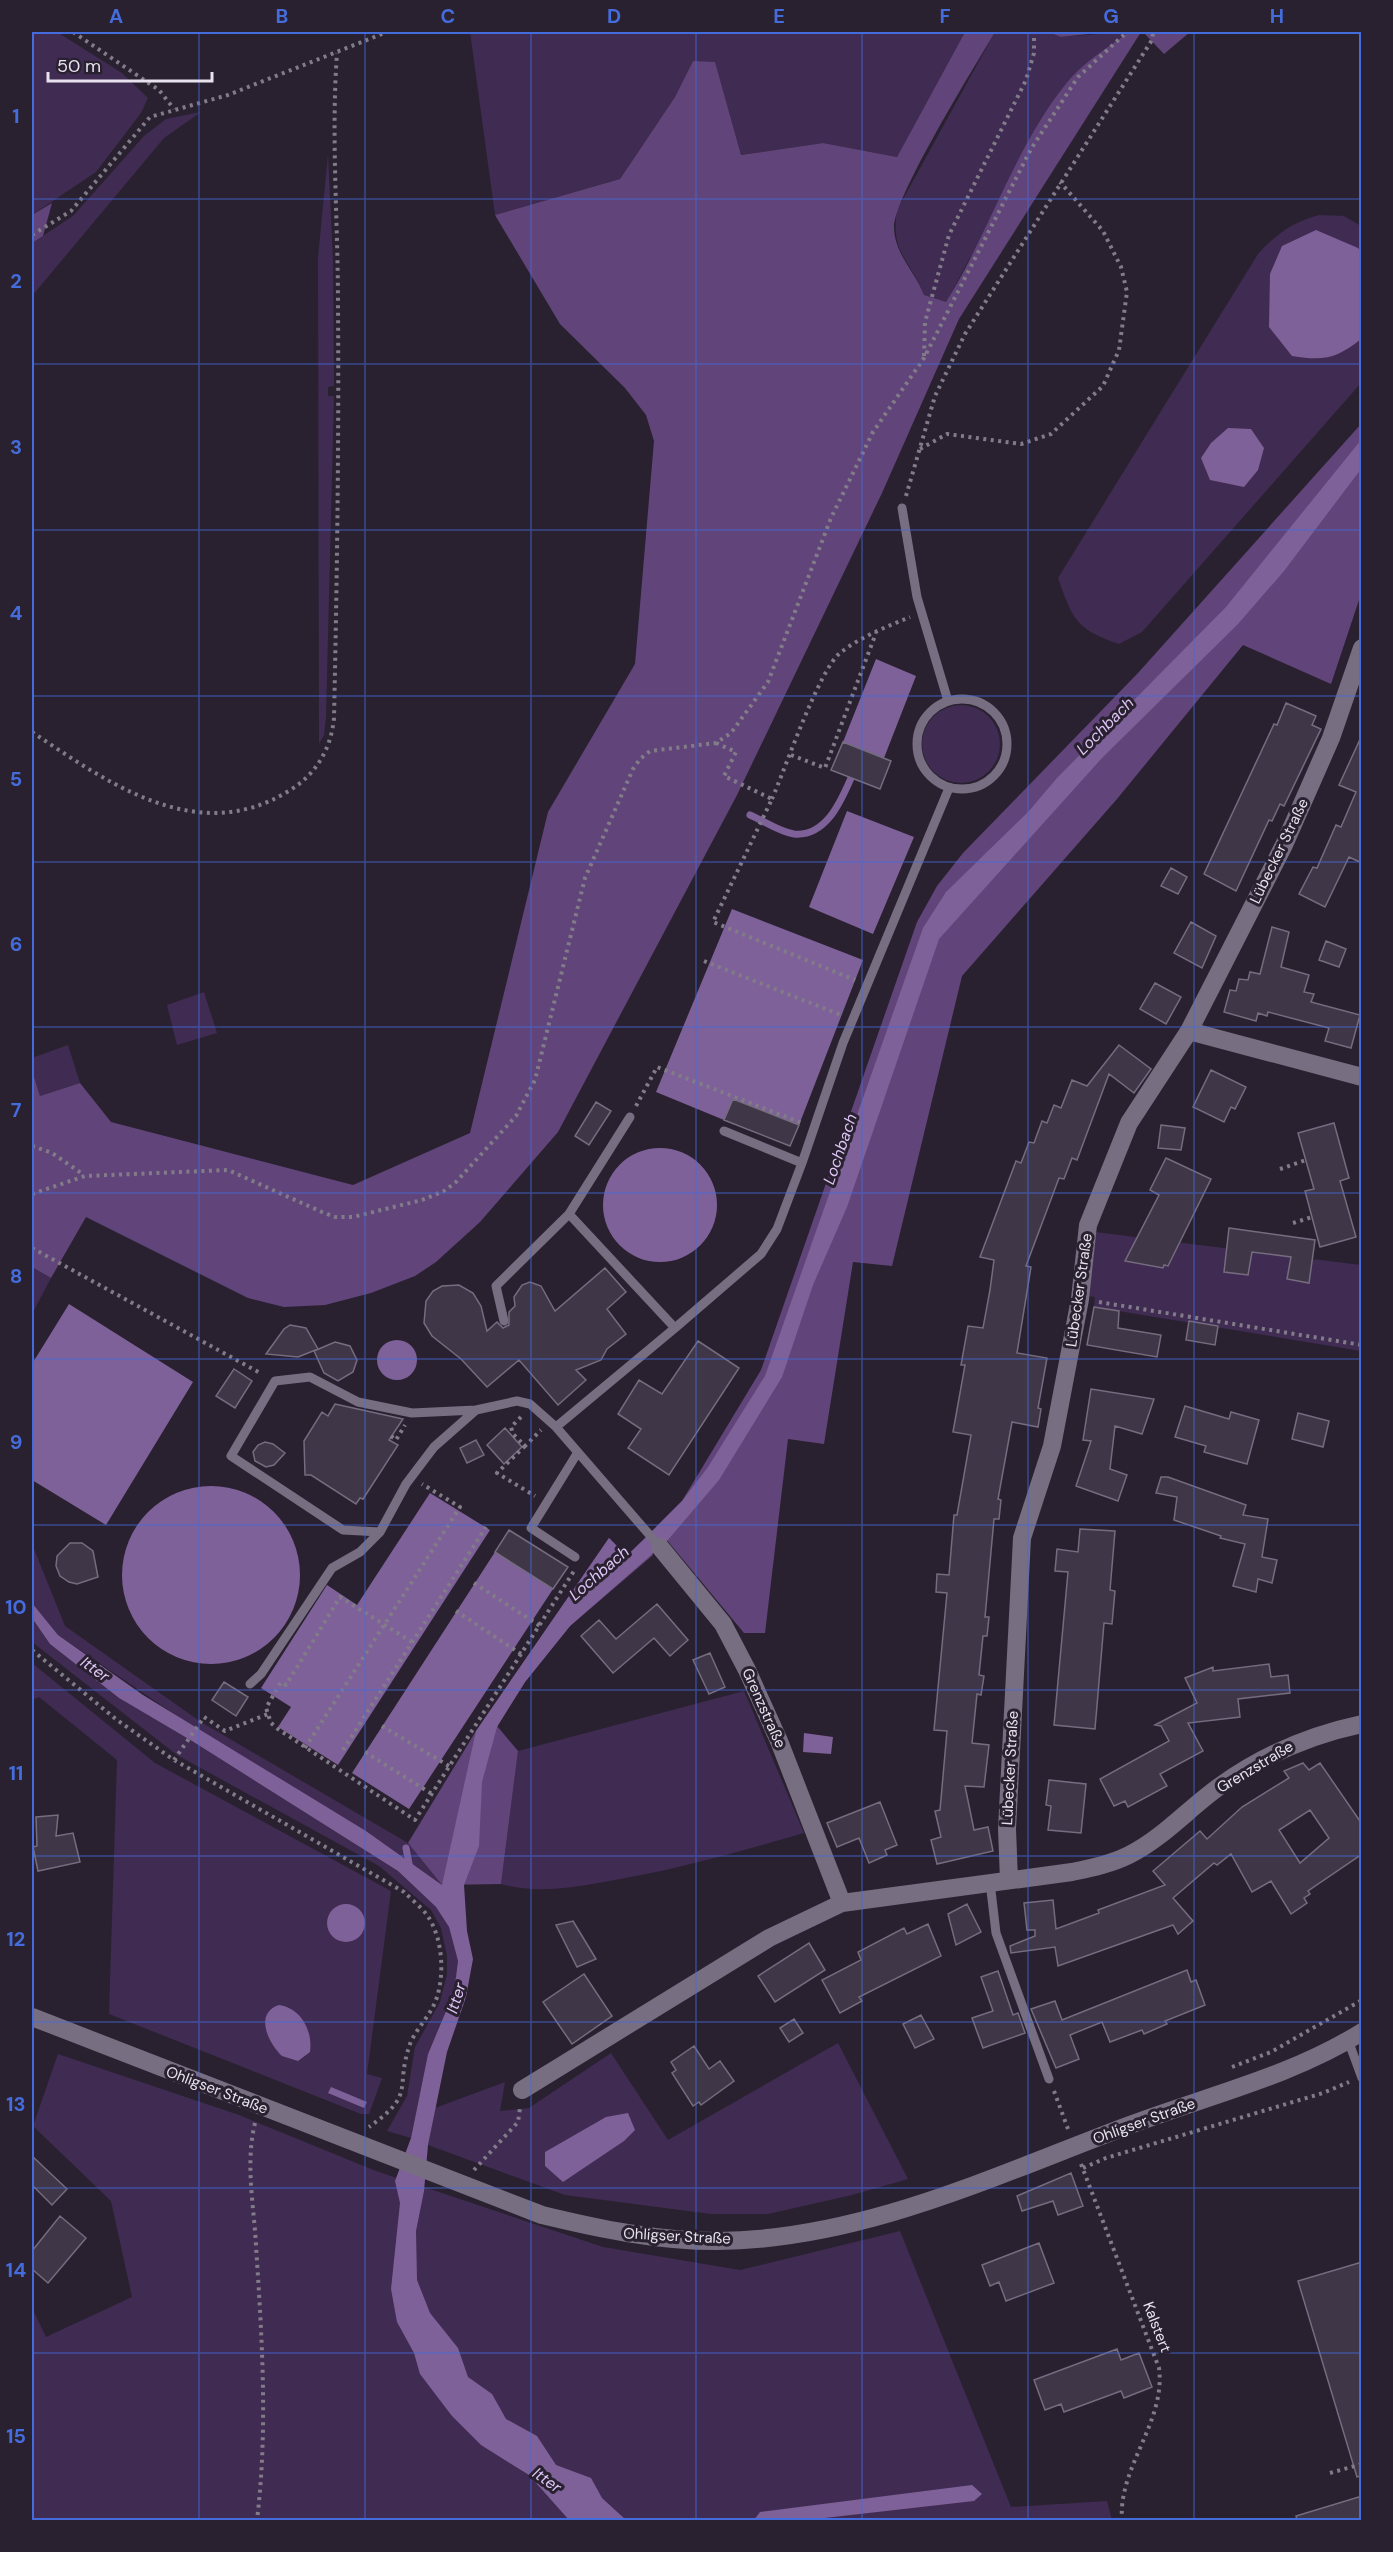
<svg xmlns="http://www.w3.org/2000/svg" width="1393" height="2552" font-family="'DM Sans',sans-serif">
  <rect width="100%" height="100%" fill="#292130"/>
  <!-- green -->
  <path fill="#402b52" d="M32,32H57L122,73L148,98L141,113L96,172L32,215Z
    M470,32H965L897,157L823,143L741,155L715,63L693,61L675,97L620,179L495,215Z
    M995,32H1048L1061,37L1123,32L1125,34L1110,46L968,261L946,303L924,295C910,258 890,254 897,210Z
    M201,112L164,138L32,296V243L73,216L144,136L166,119Z
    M328,154L333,259L334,386L328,387V396H334L326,717L324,735L319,744L318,258Z
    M1319,215L1344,216L1361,226V383L1142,632L1119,644C1076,629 1073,620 1058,578L1258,254C1276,234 1293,222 1319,215Z
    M922 744a39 39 0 1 1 78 0a39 39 0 1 1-78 0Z
    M204,992L217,1033L177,1045L167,1005Z
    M68,1045L80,1083L40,1096L32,1070V1058Z
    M1095,1232L1361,1265V1351L1094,1307L1095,1297L1088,1296Z
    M32,1267L51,1278L32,1314Z
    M32,1544L65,1626L201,1722L408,1843L442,1885L366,1831L199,1731L58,1635L32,1603Z
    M32,1618L50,1644L119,1698L192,1741L398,1871L436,1907L449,1927L458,1961L454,1992L428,2054L411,2138L387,2131L407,2096L415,2047L440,2002L447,1974V1956L441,1928L431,1910L379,1866L177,1755L32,1642Z
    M32,1663L155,1763L391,1891L367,2074L382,2078L369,2114H361L109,2014L117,1760L39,1697L32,1700Z
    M744,1691L804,1833C742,1851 682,1868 620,1879C582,1886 539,1895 501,1884L518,1751Z
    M838,2043L908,2179L852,2195L768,2214H711L565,2195L428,2145L435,2108L505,2082L500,2111L529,2108L611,2053L668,2140Z
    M58,2054L239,2115L376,2171L603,2247L740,2270L900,2231L1011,2507L1107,2501L1112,2520H32V2308L46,2337L132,2297L111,2201L33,2126Z"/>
  <!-- forest -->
  <path fill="#61457a" d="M965,32H995C975,66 893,198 894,228C895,255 915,271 924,295L946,302C989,233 1014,149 1065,85C1081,64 1104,50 1125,35L1123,32H1141L959,319L882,493L737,795L558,1132L480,1222L436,1262L415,1276L371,1293L325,1305L284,1307L248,1298L86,1217L51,1278L32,1267V1070L40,1096L80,1083L111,1122L353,1185L470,1133L548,812L635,664L654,441L646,415L625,388L560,324L495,215L620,179L675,97L693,61L715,62L741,155L823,143L897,157Z
    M1048,32H1107L1061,37Z
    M1143,32H1190L1164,54Z
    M52,203L43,236L32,243V215Z
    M1361,424V594L1331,684L1243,645L1117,799L962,976L892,1266L853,1262L824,1444L788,1439L765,1633H744L656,1527L682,1501L761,1370L917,922L937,886L963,853L1138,673Z
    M609,1538L626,1556L641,1542L653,1555L570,1626L525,1682L497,1726L518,1751L501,1884L442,1885L408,1843L476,1731Z"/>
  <!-- water -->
  <path fill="#7f6199" d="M1316,230L1358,248L1362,254L1361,339C1336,359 1324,361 1292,356L1269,327L1270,274L1282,246Z
    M1228,428L1251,429L1264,448L1258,470L1244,487L1210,480L1201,458L1211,443Z
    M1361,440V469L1284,571L1238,624L1102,758L939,939L847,1207L813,1285L782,1377L719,1480L667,1541L570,1626L525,1682L497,1727L482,1782L479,1846L464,1885L467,1931L473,1959L466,1997L447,2052L428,2145L424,2191L416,2231L417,2280L430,2313L458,2348L468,2377L492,2394L506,2419L537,2436L556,2465L591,2478L602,2498L626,2520H569L529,2475L481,2445L452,2416L420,2374L414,2353L397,2322L391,2289L400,2203L395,2181L411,2138L428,2054L454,1992L458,1961L449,1927L436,1907L398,1871L192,1741L119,1698L50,1644L32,1618V1603L58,1635L143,1695L366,1831L442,1885L476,1731L609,1538L627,1556L682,1501L708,1467L765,1376L923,928L946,892L1029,811L1057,778L1226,607Z
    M876,659L916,676L884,758L843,742Z
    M847,811L914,837L873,934L809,907Z
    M732,909L863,960L799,1125L733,1099L724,1120L656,1092Z
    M603 1205a57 57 0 1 1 114 0a57 57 0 1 1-114 0Z
    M69,1304L193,1382L106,1525L32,1480V1364Z
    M377 1360a20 20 0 1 1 40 0a20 20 0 1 1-40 0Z
    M122 1575a89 89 0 1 1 178 0a89 89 0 1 1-178 0Z
    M430,1493L490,1530L338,1765L278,1727L291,1707L261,1688L327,1585L357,1605Z
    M495,1552L553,1589L409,1809L352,1773Z
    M804,1733L833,1737L831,1754L803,1752Z
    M327 1923a19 19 0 1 1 38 0a19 19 0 1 1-38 0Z
    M279,2005C301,2008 313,2031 310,2052L298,2061L282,2056C268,2043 254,2013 279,2005Z
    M331,2087L367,2102L364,2108L328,2093Z
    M628,2113L635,2130L624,2141L563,2182L545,2166V2152L606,2117Z
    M972,2485L982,2494L974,2501L807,2520H754L760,2512Z"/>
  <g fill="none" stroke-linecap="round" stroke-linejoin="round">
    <!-- stream -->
    <path stroke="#7f6199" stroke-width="7" d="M750,815C764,821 780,832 794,834C826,837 841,801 851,778
      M406,1848L410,1869"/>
  </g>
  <!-- building -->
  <path fill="#3f3748" stroke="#756c7f" stroke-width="1.5" fill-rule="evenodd" d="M1286,703L1316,716L1312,725L1321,729L1284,806L1280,804L1272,821L1269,820L1236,891L1204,874L1274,724L1277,725Z
    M1362,735V863L1349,857L1325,907L1299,894L1313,867L1317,868L1336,825L1341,827L1356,792L1339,785Z
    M843,742L891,761L880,789L831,770Z
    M1171,868L1187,877L1178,894L1161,886Z
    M1191,922L1216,936L1202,968L1174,953Z
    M1272,927L1289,932L1281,967L1309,975L1304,992L1314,994L1311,1002L1360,1015L1351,1048L1325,1041L1329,1028L1268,1012L1267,1016L1258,1013L1256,1021L1224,1012L1230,990L1236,991L1239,979L1248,980L1250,972L1260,974Z
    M1326,941L1346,949L1339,967L1319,960Z
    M1155,983L1181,997L1166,1024L1140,1009Z
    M1119,1045L1151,1069L1134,1093L1109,1074L1077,1160L1072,1158L1064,1179L1059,1178L1026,1266L1031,1267L1017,1353L1047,1358L1038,1408L1041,1409L1038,1427L1012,1422L998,1499L1001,1500L999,1519H994L985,1617H989L987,1636H983L979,1675L984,1676L981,1695L977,1694L972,1743L989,1745L984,1787L965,1786L974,1830L988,1827L993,1851L937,1864L931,1840L941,1837L935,1811L940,1810L947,1731L934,1730L947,1593L936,1592L937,1574L949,1575L954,1515H957L971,1435L953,1432L965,1365H961L968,1326L983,1328L990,1290L994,1260L980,1257L1016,1161L1021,1163L1029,1142L1034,1143L1042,1121L1047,1123L1054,1105L1061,1108L1072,1080L1087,1086Z
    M1211,1070L1246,1087L1235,1109L1231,1107L1224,1122L1193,1107Z
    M733,1099L799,1125L790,1146L724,1120Z
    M596,1102L611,1111L589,1145L575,1136Z
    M1334,1123L1349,1178L1340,1181L1356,1237L1320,1247L1305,1191L1314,1189L1298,1133Z
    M1161,1125L1185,1128L1181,1150L1158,1148Z
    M1166,1158L1211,1179L1168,1266L1164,1265L1163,1268L1125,1261L1159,1195L1150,1190Z
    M1229,1228L1315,1240L1309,1283L1287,1279L1291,1257L1252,1252L1248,1275L1224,1272Z
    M605,1268L626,1292L607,1309L626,1334L607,1349L601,1360L576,1370L586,1380L558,1405L519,1360L487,1387L461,1359L432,1336L424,1323L426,1301L433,1291L442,1286L459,1285L473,1293L481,1306L487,1331L497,1322L503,1328L509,1325V1312L515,1306L514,1297L522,1285L530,1282L541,1286L555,1311Z
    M1094,1307L1119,1311L1118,1328L1161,1335L1157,1357L1087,1345Z
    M1189,1321L1218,1326L1215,1345L1186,1340Z
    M290,1325L306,1328L318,1349L298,1357L266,1354L284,1329Z
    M698,1341L739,1368L669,1475L628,1448L641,1429L618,1414L639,1380L662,1394Z
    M335,1342L350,1346L357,1360L353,1372L338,1381L324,1373L314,1351Z
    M234,1369L252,1381L235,1408L216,1396Z
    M1091,1389L1154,1399L1142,1434L1115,1426L1110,1469L1127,1475L1118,1501L1076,1486L1091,1441L1083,1440Z
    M335,1404L403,1419L389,1440L398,1445L363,1499L360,1498L356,1504L311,1475H305L304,1441L322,1412L328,1416Z
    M1185,1406L1229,1419L1231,1412L1259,1420L1247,1464L1204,1452L1206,1446L1175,1437Z
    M1298,1413L1329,1421L1323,1447L1292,1439Z
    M505,1428L522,1447L504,1464L487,1445Z
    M476,1440L484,1455L467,1463L460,1448Z
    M265,1442L273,1444L285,1453L274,1465L266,1467L255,1461L253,1452L258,1445Z
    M1161,1477H1168L1246,1505L1243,1515L1268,1519L1262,1557L1277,1560L1272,1583L1258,1579L1256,1592L1233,1586L1245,1544L1220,1538L1221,1536L1174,1520L1177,1497L1156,1493Z
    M1080,1529L1115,1531L1110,1590L1115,1591L1112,1624L1104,1623L1095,1729L1054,1725L1068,1572L1055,1571L1057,1549L1078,1552Z
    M509,1530L568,1567L553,1589L495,1552Z
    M70,1543H82L93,1551L98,1577L77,1584L69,1582L60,1576L56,1566L57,1556Z
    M657,1604L688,1640L670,1656L654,1638L613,1673L581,1636L599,1620L616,1639Z
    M710,1653L725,1687L709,1694L693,1660Z
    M1269,1664L1271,1677L1288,1675L1290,1693L1238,1699L1240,1717L1188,1723L1203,1751L1160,1774L1167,1786L1128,1807L1125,1801L1114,1806L1100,1779L1169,1741L1161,1726L1155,1725L1197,1703L1185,1678L1213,1667V1671Z
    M224,1682L248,1697L236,1716L212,1700Z
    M1303,1763L1309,1770L1320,1763L1362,1824V1854L1308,1891L1310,1894L1304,1898L1307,1903L1291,1914L1271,1881L1252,1892L1231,1854L1217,1865L1214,1863L1173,1898L1193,1921L1178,1934L1173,1925L1058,1966L1055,1947L1011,1953L1010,1946L1035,1936V1930H1027L1024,1903L1053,1900L1056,1929L1099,1913L1098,1910L1165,1885L1153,1871L1200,1831L1207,1839L1242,1807L1289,1778L1284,1771ZM1310,1810L1329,1838L1300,1863L1279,1830Z
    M1049,1780L1086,1784L1081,1833L1048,1830L1051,1806L1046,1805Z
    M880,1802L897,1845L885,1850L887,1855L869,1863L859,1838L837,1847L827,1823Z
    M58,1815L56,1836L73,1833L80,1862L38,1871L33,1847L37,1846L36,1817Z
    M967,1904L981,1932L956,1945L948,1914Z
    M573,1921L596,1959L577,1967L556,1925Z
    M928,1924L941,1956L859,1997L862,2001L840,2013L822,1980L861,1960L858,1952L904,1928L907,1934Z
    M809,1943L825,1970L775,2002L758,1976Z
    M1187,1970L1191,1982L1196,1980L1205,2005L1165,2021L1167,2024L1144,2034L1142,2030L1110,2042L1102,2022L1070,2035L1079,2059L1056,2068L1031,2009L1055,2001L1062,2020Z
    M998,1971L1013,2015L1018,2013L1025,2033L983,2048L972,2018L993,2011L981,1977Z
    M584,1974L612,2016L572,2044L543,2002Z
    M921,2015L934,2039L915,2048L903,2024Z
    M794,2019L803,2033L789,2042L780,2028Z
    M694,2046L709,2069L720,2061L734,2081L701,2105L699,2102L693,2106L672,2073L676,2070L671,2062Z
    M32,2156L67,2189L52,2205L32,2185Z
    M1071,2173L1083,2206L1058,2215L1053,2201L1022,2211L1017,2196Z
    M60,2216L86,2238L48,2283L32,2269V2251Z
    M1039,2243L1054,2283L1006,2301L999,2282L990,2286L982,2265Z
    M1362,2262V2476L1357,2477L1298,2281Z
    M1117,2349L1121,2360L1139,2353L1152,2387L1124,2398L1121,2391L1064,2412L1061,2404L1045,2410L1034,2380Z
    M1362,2496V2520H1297L1296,2516Z"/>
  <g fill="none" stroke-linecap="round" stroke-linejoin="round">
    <!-- path -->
    <path stroke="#827c89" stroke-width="4" stroke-dasharray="3 4.5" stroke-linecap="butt" d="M73,32L159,90L174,109
      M32,235L71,211L150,117L228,95L387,32
      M924,356L925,322L949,235L1026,80L1034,53V32
      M920,449L947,434L1021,444L1051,434L1103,386L1119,350L1127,292L1121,267L1103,231L1060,182
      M906,496L935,396L965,334L1152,40L1153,32
      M32,732C107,782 196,847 287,792C315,776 331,750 334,718C337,580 339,442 338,304C338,220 331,137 337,53
      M716,743L736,752L724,776L772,799L713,922L855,980
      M791,755L825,768L876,633
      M772,799C785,769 819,670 840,653C860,637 886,627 910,617
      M704,961L841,1015
      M636,1106L657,1067L802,1123
      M32,1146L52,1153L84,1175
      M1280,1169L1306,1160
      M32,1194L85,1176L228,1170L322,1212L335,1217H353L422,1200L444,1191L456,1182L516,1116L535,1080L585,878L633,769L640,759L650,751L716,743L731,733L768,682L831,518L873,432L924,358L1031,149L1078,77L1127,32
      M1293,1223L1312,1217
      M32,1248L262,1374
      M1099,1302L1362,1345
      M521,1417L511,1427L513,1434L525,1446L541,1430
      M391,1436L396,1440L405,1425
      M525,1446L497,1473L535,1496
      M474,1583L540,1626
      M456,1611L521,1654
      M412,1642L340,1597L286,1685L281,1682L266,1708L271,1723L278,1729L415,1820L574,1571
      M32,1650L117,1720L174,1760L404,1892C411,1899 421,1907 427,1915C443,1938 445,1975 436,2000C430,2016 416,2029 410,2044C394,2090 417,2093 369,2127
      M382,1726L449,1766
      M305,1748L460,1507L422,1484
      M343,1750L486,1527
      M365,1752L432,1794
      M174,1760L204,1717L225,1731L268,1714
      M1232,2067L1271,2052L1362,2000
      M1054,2091L1068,2129
      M255,2123C245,2164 254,2205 256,2246C262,2337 268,2430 257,2520
      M1081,2164L1159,2368C1166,2422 1118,2467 1122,2520
      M1083,2168L1106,2158L1323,2093L1349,2082
      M474,2170L518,2122L520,2108
      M1330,2473L1362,2464"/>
    <!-- service -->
    <path stroke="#776e81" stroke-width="9" d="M902,508L917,597L948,701
      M917 744a45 45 0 1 1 90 0a45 45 0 1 1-90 0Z
      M802,1163L843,1043L949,788
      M569,1214L630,1117
      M504,1321L496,1286L569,1214L675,1328L556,1427L660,1547
      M675,1328L761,1254L777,1229L802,1163L724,1131
      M476,1410L412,1413L358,1402L310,1377L275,1381L231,1456L343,1530L380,1532L406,1484L434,1447L476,1410L517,1401L530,1404L556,1427
      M575,1557L531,1528L578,1452
      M250,1684L261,1674L332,1568L360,1552L380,1532
      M990,1882L996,1933L1049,2079
      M1348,2040L1362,2078"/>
    <!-- minor -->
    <path stroke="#776e81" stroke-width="18" d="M1189,1031L1362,1077
      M660,1547L723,1624L747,1670L779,1741L842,1903
      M1009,1880L1007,1829L1022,1538L1052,1446L1080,1299L1088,1225L1129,1123L1189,1031L1284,845L1331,738L1362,648
      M522,2090L769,1938L842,1903L1072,1872C1091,1868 1111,1864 1129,1855C1163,1838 1189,1808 1220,1786C1263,1755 1310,1735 1362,1724"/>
    <!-- secondary -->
    <path stroke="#776e81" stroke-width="18" d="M32,2017L542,2215C600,2229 657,2241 717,2241C862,2240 996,2175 1130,2125C1207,2096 1292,2076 1362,2032"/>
  </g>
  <!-- grid -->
  <path fill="none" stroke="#456cdc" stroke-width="1.5" stroke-opacity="0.55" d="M199,32V2520M365,32V2520M531,32V2520M696,32V2520M862,32V2520M1028,32V2520M1194,32V2520M32,199H1362M32,364H1362M32,530H1362M32,696H1362M32,862H1362M32,1027H1362M32,1193H1362M32,1359H1362M32,1525H1362M32,1690H1362M32,1856H1362M32,2022H1362M32,2188H1362M32,2353H1362"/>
  <g text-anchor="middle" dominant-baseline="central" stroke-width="6" stroke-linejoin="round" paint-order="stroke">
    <!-- street labels -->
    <g font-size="15" fill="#e7e2ed" stroke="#292130">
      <text transform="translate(1279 851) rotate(-64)">Lübecker Straße</text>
      <text transform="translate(1079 1290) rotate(-82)">Lübecker Straße</text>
      <text transform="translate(764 1708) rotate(66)">Grenzstraße</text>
      <text transform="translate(1255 1767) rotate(-31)">Grenzstraße</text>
      <text transform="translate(1010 1768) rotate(-87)">Lübecker Straße</text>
      <text transform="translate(217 2090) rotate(21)">Ohligser Straße</text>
      <text transform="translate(1144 2121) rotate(-20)">Ohligser Straße</text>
      <text transform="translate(677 2236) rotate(3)">Ohligser Straße</text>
      <text transform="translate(1157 2327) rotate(69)">Kalstert</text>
    </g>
    <!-- water labels -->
    <g font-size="16" font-style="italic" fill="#dec5f6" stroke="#292130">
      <text transform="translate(1105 726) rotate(-45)">Lochbach</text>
      <text transform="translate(840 1149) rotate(-71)">Lochbach</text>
      <text transform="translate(599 1573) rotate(-41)">Lochbach</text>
      <text transform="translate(95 1669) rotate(35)">Itter</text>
      <text transform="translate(456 1998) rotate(-73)">Itter</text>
      <text transform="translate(547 2480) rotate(35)">Itter</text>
    </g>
  </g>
  <!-- border -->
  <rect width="1393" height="2552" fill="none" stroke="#292130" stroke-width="66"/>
  <!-- scale -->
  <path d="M48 72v9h164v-9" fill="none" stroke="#e7e2ed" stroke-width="3"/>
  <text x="57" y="72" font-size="18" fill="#e7e2ed" stroke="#292130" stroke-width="4.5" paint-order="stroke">50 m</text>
  <rect x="33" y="33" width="1327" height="2486" fill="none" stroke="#456cdc" stroke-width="2"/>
  <g font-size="20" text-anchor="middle" font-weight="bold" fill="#456cdc">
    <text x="116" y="23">A</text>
    <text x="282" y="23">B</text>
    <text x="448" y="23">C</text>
    <text x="614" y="23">D</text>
    <text x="779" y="23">E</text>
    <text x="945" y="23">F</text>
    <text x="1111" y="23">G</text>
    <text x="1277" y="23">H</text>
    <text x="16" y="123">1</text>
    <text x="16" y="288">2</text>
    <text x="16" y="454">3</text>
    <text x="16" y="620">4</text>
    <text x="16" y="786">5</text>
    <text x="16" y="951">6</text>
    <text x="16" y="1117">7</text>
    <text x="16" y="1283">8</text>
    <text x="16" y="1449">9</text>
    <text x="16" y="1614">10</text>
    <text x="16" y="1780">11</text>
    <text x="16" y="1946">12</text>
    <text x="16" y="2111">13</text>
    <text x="16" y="2277">14</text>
    <text x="16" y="2443">15</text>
  </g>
</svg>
